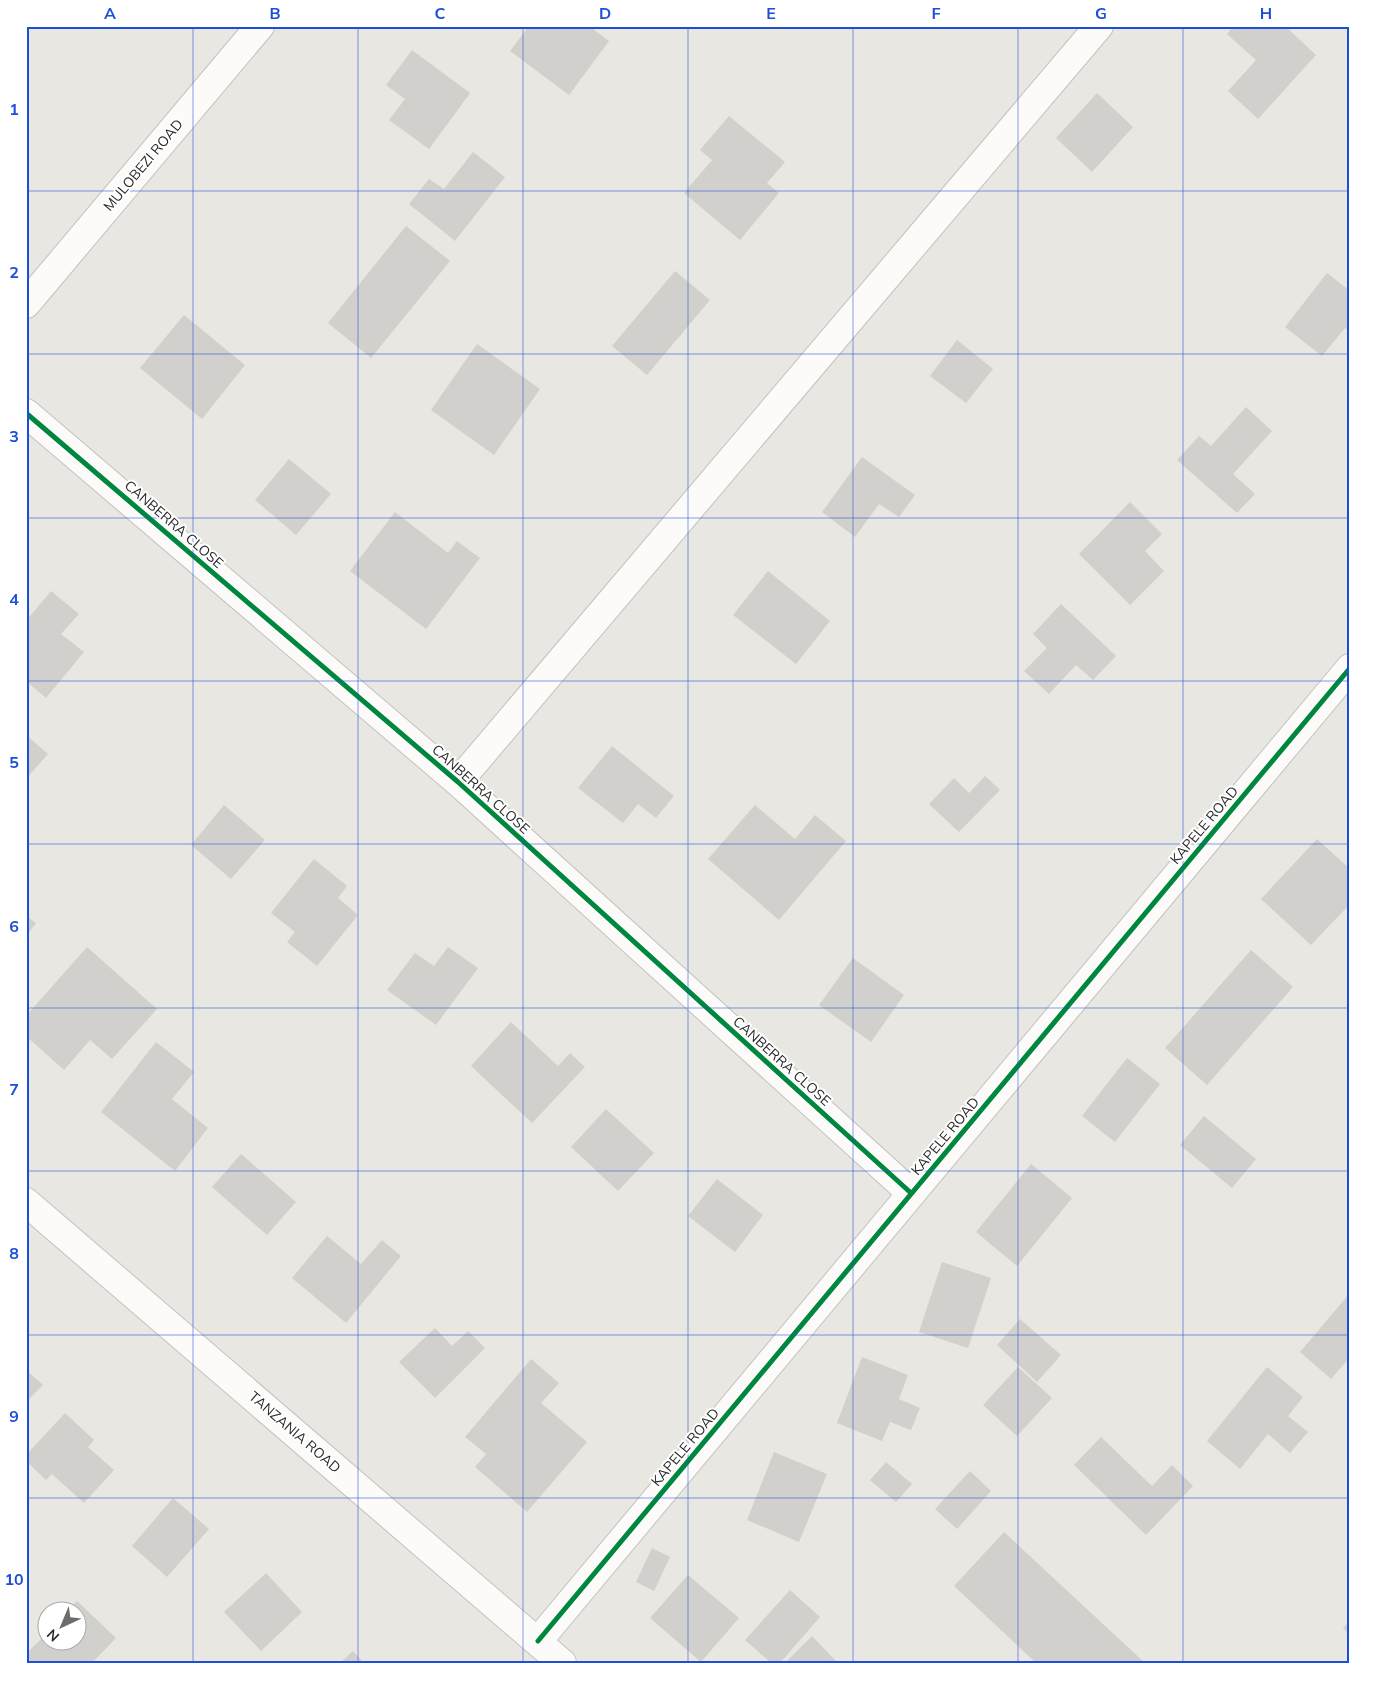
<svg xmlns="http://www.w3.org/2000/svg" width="1376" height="1689" font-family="Mulish,sans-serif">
  <rect width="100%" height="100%" fill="#e8e7e1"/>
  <!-- building -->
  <path fill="#d1d0cc" d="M529,26H589L609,41L569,95L510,51Z
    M1234,26H1285L1316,55L1258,119L1228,91L1256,60L1227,34Z
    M412,50L470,93L429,149L389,120L405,99L386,85Z
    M1097,93L1133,127L1092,172L1056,138Z
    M729,116L785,162L767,183L779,193L740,240L684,193L712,160L700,150Z
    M473,152L505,177L455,241L409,204L429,179L444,189Z
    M406,226L450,261L371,358L328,323Z
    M675,271L710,300L647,375L612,346Z
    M1327,273L1350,291V331L1345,328L1322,356L1285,327Z
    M184,315L245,365L202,419L140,368Z
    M957,340L993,369L966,403L930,376Z
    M477,344L540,389L494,455L431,410Z
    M1246,407L1272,431L1233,474L1255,494L1237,513L1177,460L1199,436L1211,446Z
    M862,457L915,495L899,517L879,504L855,537L822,512Z
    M289,459L331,494L296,535L255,500Z
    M1130,502L1162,534L1145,551L1164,571L1130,605L1079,554Z
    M395,512L448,553L457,541L480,558L426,629L350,571Z
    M768,571L830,621L796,664L733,615Z
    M51,591L79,614L61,634L84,652L46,698L26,681V621Z
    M1061,604L1116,656L1093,680L1076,665L1049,694L1024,671L1047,648L1033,634Z
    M26,735L48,754L26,779Z
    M612,746L674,796L656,818L638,804L623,823L578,788Z
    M985,776L1000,790L959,832L929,804L954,778L969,793Z
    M224,805L265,840L231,879L191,845Z
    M755,805L795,839L815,815L846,841L779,920L708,859Z
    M1317,839L1350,869V904L1311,945L1261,899Z
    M314,859L347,886L338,898L358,915L317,966L287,942L295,932L271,913Z
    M26,916L36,923L26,936Z
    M87,947L157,1009L112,1059L90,1040L64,1070L26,1036V1016Z
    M448,947L478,968L436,1025L387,990L415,953L434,966Z
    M1251,950L1293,987L1207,1085L1165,1048Z
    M853,958L904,995L871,1042L819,1005Z
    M511,1022L558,1066L570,1053L585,1067L532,1123L471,1066Z
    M156,1042L194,1072L172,1099L208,1128L175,1171L101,1112Z
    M1127,1058L1160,1084L1115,1142L1082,1116Z
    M606,1109L654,1153L618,1191L571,1147Z
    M1204,1116L1256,1159L1232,1188L1180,1145Z
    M241,1154L296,1202L267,1235L212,1187Z
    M1031,1164L1072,1198L1017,1266L976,1232Z
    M717,1179L763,1215L735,1252L688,1216Z
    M327,1236L361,1264L382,1240L401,1256L346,1323L292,1278Z
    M942,1262L991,1278L968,1348L919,1332Z
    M1350,1293V1357L1331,1379L1300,1352Z
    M1020,1319L1061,1355L1037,1382L997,1345Z
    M435,1328L452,1346L468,1331L485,1348L435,1398L399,1362Z
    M862,1357L908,1375L899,1399L920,1408L911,1430L890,1422L882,1441L837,1423Z
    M531,1359L559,1383L541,1403L587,1442L527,1512L475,1467L486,1454L465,1437Z
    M1018,1367L1052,1398L1017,1436L983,1405Z
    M1267,1367L1303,1397L1288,1416L1308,1432L1290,1453L1268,1434L1240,1469L1207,1441Z
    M26,1370L43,1385L26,1402Z
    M65,1413L94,1440L88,1447L114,1470L84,1503L52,1474L46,1480L26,1461V1455Z
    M1101,1437L1152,1486L1172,1465L1193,1486L1146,1535L1074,1465Z
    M774,1452L827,1474L799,1542L747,1520Z
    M886,1462L912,1484L896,1502L870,1480Z
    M970,1471L991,1491L957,1529L935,1509Z
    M173,1498L209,1529L167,1577L132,1546Z
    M1004,1532L1145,1663H1036L954,1586Z
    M652,1548L670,1557L654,1591L636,1582Z
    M266,1573L302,1612L261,1651L224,1612Z
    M688,1575L739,1618L701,1662L650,1618Z
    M790,1590L820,1617L780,1663H771L745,1640Z
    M77,1601L116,1638L92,1663H26V1654L48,1632V1642H78V1612H67Z
    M1350,1621V1636L1343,1628Z
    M812,1636L838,1663H785Z
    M353,1651L364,1663H340Z"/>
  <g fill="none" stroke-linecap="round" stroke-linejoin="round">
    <!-- street casing -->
    <g stroke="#c2c2c1" stroke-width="30">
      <path id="street" d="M26,304L260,26
        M26,413L458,782L911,1193
        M458,782L1099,26
        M26,1202L562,1663
        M538,1641L1350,668"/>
    </g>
    <!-- street -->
    <use href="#street" stroke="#fcfbfa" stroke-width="28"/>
    <!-- cycleway casing -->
    <g stroke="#fff" stroke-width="8">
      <path id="cycleway" d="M26,413L458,782L911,1193
        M538,1641L1350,668"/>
    </g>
    <!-- cycleway -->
    <use href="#cycleway" stroke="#00873e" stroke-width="5"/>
  </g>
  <!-- grid -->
  <path fill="none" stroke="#1d4ed8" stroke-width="1" stroke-opacity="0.55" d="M193,26V1663M358,26V1663M523,26V1663M688,26V1663M853,26V1663M1018,26V1663M1183,26V1663M26,191H1350M26,354H1350M26,518H1350M26,681H1350M26,844H1350M26,1008H1350M26,1171H1350M26,1335H1350M26,1498H1350"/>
  <g text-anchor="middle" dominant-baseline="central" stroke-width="4" stroke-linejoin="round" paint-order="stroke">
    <!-- street labels -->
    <g font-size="14" fill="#2a2a2a" stroke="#fff">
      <text transform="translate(143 165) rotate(-50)">MULOBEZI ROAD</text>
      <text transform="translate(174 524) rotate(41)">CANBERRA CLOSE</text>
      <text transform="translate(481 789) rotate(42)">CANBERRA CLOSE</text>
      <text transform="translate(1204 825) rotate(-50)">KAPELE ROAD</text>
      <text transform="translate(782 1061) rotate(42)">CANBERRA CLOSE</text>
      <text transform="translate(945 1136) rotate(-50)">KAPELE ROAD</text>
      <text transform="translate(295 1432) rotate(41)">TANZANIA ROAD</text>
      <text transform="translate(685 1447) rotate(-50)">KAPELE ROAD</text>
    </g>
  </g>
  <!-- border -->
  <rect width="1376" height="1689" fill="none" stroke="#ffffff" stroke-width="55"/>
  <!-- north arrow -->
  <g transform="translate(62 1626) rotate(224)"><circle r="24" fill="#ffffff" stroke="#aaaaaa"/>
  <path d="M0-4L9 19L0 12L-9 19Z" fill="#6c6c6a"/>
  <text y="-8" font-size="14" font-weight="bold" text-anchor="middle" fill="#2a2a2a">N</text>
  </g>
  <rect x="28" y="28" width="1320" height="1634" fill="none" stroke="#1d4ed8" stroke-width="2"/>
  <g font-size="16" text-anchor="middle" font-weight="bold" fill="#1d4ed8">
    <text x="110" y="19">A</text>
    <text x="275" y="19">B</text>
    <text x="440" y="19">C</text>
    <text x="605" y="19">D</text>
    <text x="771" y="19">E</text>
    <text x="936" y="19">F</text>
    <text x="1101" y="19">G</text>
    <text x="1266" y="19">H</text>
    <text x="14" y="115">1</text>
    <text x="14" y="278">2</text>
    <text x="14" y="442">3</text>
    <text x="14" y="605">4</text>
    <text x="14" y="768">5</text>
    <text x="14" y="932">6</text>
    <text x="14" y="1095">7</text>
    <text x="14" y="1259">8</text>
    <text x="14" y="1422">9</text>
    <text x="14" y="1585">10</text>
  </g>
</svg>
